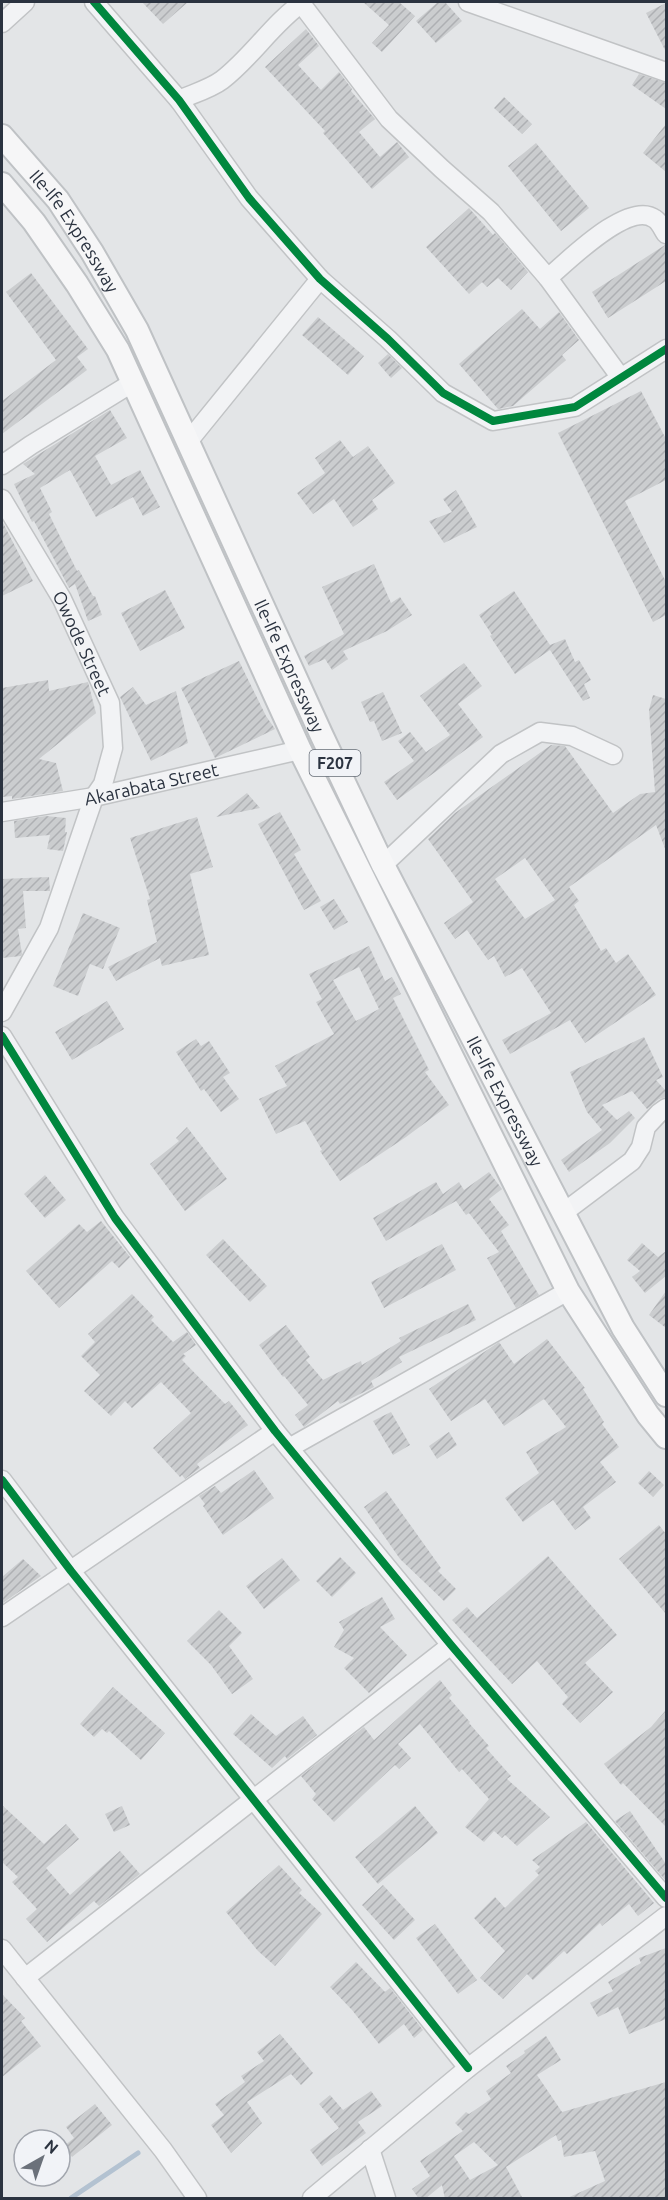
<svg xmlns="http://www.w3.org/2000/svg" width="668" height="2200" font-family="Ubuntu,sans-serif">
  <defs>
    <pattern id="building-hatch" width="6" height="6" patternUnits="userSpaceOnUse" patternTransform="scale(1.5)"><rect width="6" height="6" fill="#cbcdcf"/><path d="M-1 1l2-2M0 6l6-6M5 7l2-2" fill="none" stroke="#aeb0b3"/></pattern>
  </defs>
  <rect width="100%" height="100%" fill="#e3e5e7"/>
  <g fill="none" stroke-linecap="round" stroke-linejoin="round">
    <!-- stream -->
    <path stroke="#b3c2d1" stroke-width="5" d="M71,2198L138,2153"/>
  </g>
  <!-- building -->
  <path fill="url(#building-hatch)" fill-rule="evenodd" d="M142,2H188L163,24Z
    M363,2H399L415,16L382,52L372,43L389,25Z
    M438,2H445L462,21L436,43L416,21Z
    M666,3V52L646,13Z
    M306,29L319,46L298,65L321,90L339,72L352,89L351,91L375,119L359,132L380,157L397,142L409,157L372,189L323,133L325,131L265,67Z
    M639,74L666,83V109L632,85Z
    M504,97L532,124L522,134L494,108Z
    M666,124V172L643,153Z
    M536,143L589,208L561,231L508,166Z
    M469,208L493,235L495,233L528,272L511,290L498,278L487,287L482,282L469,294L426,247Z
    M665,245L666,281L608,318L592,292Z
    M31,273L88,349L77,357L87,370L2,434V401L56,360L6,292Z
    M522,309L540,329L559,312L579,340L562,355L566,360L513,406L498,409L459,364Z
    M318,317L364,356L348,375L302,335Z
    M388,354L402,368L391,378L378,363Z
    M641,391L666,439V480L625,501L666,582V615L653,622L558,433Z
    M110,410L127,438L95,456L111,485L140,470L160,507L143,516L133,497L96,517L70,470L40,488L52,512L49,514L77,571L79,570L93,596H95L102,615L88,621L75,584L69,588L34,521L32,522L14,484L35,474L23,464Z
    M340,440L353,457L368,446L395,483L372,500L378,509L353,527L334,499L313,514L297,493L325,473L315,458Z
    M456,490L477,527L444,543L429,521L452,512L443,499Z
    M2,521L33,581L2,596Z
    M374,564L391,603L400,597L412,615L387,631L343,651L348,659L332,670L325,659L309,666L304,656L344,634L322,587Z
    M165,590L185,628L140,651L121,613Z
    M514,591L550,645L565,639L575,662L579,660L591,680L584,684L590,698L583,701L550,650L515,674L490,636L492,635L479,615Z
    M239,661L266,716L275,729L215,758L181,688Z
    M464,663L482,686L458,704L483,737L397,800L384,782L414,761L398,741L410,732L426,752L450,735L420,696Z
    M48,680L49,691L88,682L96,713L39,759L56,763L63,791L12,799V796L2,797V688Z
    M133,687L146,705L176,691L188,743L151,761L120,697Z
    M383,692L402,733L382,741L374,721L370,722L361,702Z
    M653,695L666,699V851L656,825L569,887L579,901L574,905L601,951L606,948L616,963L628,954L656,995L585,1043L570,1020L510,1054L502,1040L551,1013L522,968L505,977L494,956L488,960L467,930L455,939L444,923L473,902L428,839L455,813L551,745L565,746L613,813L640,794L655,792L649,710ZM525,858L555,900L525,919L495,879Z
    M247,793L260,808L216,817Z
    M280,812L301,850L294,854L321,901L304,910L258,824Z
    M46,816L66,818L65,832H67L63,851L47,849L50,835L15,838L14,821Z
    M197,817L213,867L190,874L209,955L162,966L160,958L116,981L108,967L157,942L147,900L150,899L130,838Z
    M49,877L50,891H23L26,928L18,929L22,954L21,956L2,958V879Z
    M334,899L348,922L334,930L320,907Z
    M83,913L120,928L103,969L90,964L78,996L53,986Z
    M369,946L385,981L392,977L401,994L393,998L429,1070L425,1072L449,1105L406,1137L340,1181L320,1151L322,1150L305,1121L276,1134L259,1099L287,1086L275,1066L334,1034L316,1002L322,999L309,974ZM359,967L379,1009L356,1021L333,980Z
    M107,1001L124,1029L72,1060L55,1032Z
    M644,1037L663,1077L656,1080L666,1091V1097L659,1099L647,1109L632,1091L602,1105L617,1120L629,1111L635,1118L610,1143L569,1172L561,1160L602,1130L587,1112L570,1072Z
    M196,1039L201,1046L209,1041L230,1073L223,1077L239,1099L221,1112L204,1089L201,1091L176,1052Z
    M187,1127L227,1179L185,1211L150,1164L179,1141L176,1138Z
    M489,1172L502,1189L489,1199L509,1225L501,1231L539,1295L516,1308L487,1258L499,1252L469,1213L466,1215L456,1201L386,1241L373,1218L436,1182L443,1194L459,1182L464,1190Z
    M45,1175L66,1200L45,1218L24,1194Z
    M101,1221L130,1257L119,1268L112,1261L59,1308L26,1271L79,1224L87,1232Z
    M223,1239L267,1286L250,1302L206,1255Z
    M642,1243L658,1257L666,1251V1276L645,1293L632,1277L640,1271L627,1260Z
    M442,1244L456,1270L384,1308L371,1282Z
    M666,1291V1328L649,1315Z
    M132,1294L154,1317L151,1320L173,1342L187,1332L196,1345L183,1354L186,1356L182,1360L225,1404L229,1401L248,1425L197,1464L200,1468L185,1479L182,1475L180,1477L153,1448L191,1413L161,1382L132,1408L125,1401L111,1416L84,1391L100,1375L81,1356L95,1342L88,1334Z
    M468,1304L476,1320L399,1357L402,1362L371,1381L374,1387L340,1404L338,1401L304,1427L295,1415L308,1405L284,1376L283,1377L259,1345L286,1325L310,1357L306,1360L323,1380L361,1361L362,1365L401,1341L399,1338Z
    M547,1339L585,1388L583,1389L604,1422L602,1424L619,1447L600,1462L616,1482L583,1507L591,1518L575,1530L553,1500L523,1522L505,1498L539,1473L526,1452L566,1427L544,1399L504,1426L485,1399L451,1421L429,1389L499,1342L514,1364Z
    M391,1412L410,1445L393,1455L373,1421Z
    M449,1432L457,1445L437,1459L429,1446Z
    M254,1470L274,1498L223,1535L203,1506L205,1504L199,1496L215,1486L221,1493Z
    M649,1471L664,1485L653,1497L638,1483Z
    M386,1491L441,1568L438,1571L456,1589L444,1601L400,1559L364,1507Z
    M659,1525L666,1534V1614L619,1559Z
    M548,1556L617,1635L585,1663L613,1692L580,1723L562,1704L568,1697L537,1661L512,1684L452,1620L467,1607L477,1618Z
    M340,1557L356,1573L332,1597L316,1581Z
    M282,1558L300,1580L264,1609L246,1586Z
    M23,1559L41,1576L3,1603L2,1600V1577Z
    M382,1597L395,1619L380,1627L407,1655L369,1693L344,1668L354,1658L334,1647L344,1630L339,1622Z
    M219,1610L242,1633L229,1646L253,1679L232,1694L211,1665L187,1641Z
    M440,1680L452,1695L449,1698L470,1722L469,1723L489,1746L486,1748L511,1776L507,1779L550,1817L517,1846L505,1835L502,1838L494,1831L484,1842L465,1827L489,1799L462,1769L459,1772L420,1724L398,1744L411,1758L399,1769L395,1765L334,1822L312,1799L316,1794L301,1776L364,1727L374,1740Z
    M113,1687L165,1733L141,1760L109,1731L107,1733L102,1729L94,1737L80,1724Z
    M666,1710V1827L623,1783L621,1785L604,1764L651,1727Z
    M251,1714L276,1736L303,1716L317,1735L287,1759L285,1756L272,1768L233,1734Z
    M2,1805L44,1844L66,1824L79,1839L46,1868L70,1895L120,1851L140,1874L99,1906L94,1901L47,1942L26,1919L37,1909L12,1882L18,1877L2,1862Z
    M122,1806L130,1825L114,1832L105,1814Z
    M415,1806L438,1833L378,1884L355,1857Z
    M630,1811L666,1864V1881L615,1821Z
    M586,1822L654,1903L638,1916L629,1904L602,1926L600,1923L567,1954L564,1951L533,1980L527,1974L503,1999L480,1978L505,1951L474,1918L495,1897L505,1908L539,1875L535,1871L540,1867L532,1860Z
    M279,1865L302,1890L299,1893L322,1914L275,1966L258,1951L226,1912Z
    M383,1885L415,1920L394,1940L362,1905Z
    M435,1924L477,1980L458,1994L416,1938Z
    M666,1948V2019L629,2034L618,2007L598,2017L590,2003L613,1991L608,1982L641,1963L639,1958Z
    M356,1962L385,1992L390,1988L423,2030L414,2038L404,2024L379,2044L352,2010L330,1987Z
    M2,1994L25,2018L21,2021L41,2046L2,2077Z
    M280,2034L313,2073L301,2085L291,2074L247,2102L262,2123L231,2153L211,2125L224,2115L215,2104L245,2082L241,2076L264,2061L257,2052Z
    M546,2036L561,2060L537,2075L562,2112L666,2082V2199H565L605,2181L595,2151L564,2157L561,2140L558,2141L556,2135L506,2167L523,2199H445L442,2185L425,2199H419L412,2189L430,2176L420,2161L463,2131L455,2123L466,2112L469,2114L491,2099L486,2091L511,2073L506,2066L525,2053L524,2051ZM474,2142L498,2165L470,2180L454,2156Z
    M371,2091L382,2106L358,2122L366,2133L322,2166L310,2150L339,2128L319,2104L330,2095L343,2110Z
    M95,2104L112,2125L72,2157L64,2146L74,2138L66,2127Z"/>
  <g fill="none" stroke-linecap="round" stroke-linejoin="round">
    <!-- minor casing -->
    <g stroke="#c1c3c5" stroke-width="21">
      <g id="minor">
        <path d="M94,2L179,100L249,198L320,279L388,339L443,393L493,421L575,407L666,349"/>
        <path d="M300,2L389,119L442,169L491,212L548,278L621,378"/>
        <path d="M468,2L666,72"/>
        <path d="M2,23L25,2"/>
        <path d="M179,100C192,94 210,89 222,80C252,57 272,24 303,2"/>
        <path d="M548,278C567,262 629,199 655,219C660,222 663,230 666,234"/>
        <path d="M187,443L320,279"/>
        <path d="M2,465L31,445L132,383"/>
        <path id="s1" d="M2,499L62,599L110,703L113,748L103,784L94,797L49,928L2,1012"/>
        <path id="s2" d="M2,812L94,797L300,750"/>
        <path d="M383,865L501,754L540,732L572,736L613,755"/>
        <path d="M2,1036L115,1218L275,1431L451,1645L666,1898"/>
        <path d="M563,1213L632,1161L641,1147L646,1127L659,1113L666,1108"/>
        <path d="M289,1448L568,1291"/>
        <path d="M2,1480L71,1571L468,2068"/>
        <path d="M2,1617L275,1431"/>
        <path d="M2,1949L163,2150L197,2198"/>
        <path d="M25,1978L451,1645"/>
        <path d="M370,2149L386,2198"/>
        <path d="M312,2198L468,2068L666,1916"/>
      </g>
    </g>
    <!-- major casing -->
    <g stroke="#bfc2c5" stroke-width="26">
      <g id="major">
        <path id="s3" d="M2,136L58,200L92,252L137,330L322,736L383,865L623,1328L666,1395"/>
        <path d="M2,184L34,222L77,284L118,350L300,750L568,1291L648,1415L666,1437"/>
      </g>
    </g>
    <!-- minor -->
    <use href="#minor" stroke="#f2f3f5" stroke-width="18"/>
    <!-- major -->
    <use href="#major" stroke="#f6f6f7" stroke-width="22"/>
    <!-- cycleway casing -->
    <g stroke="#f1f3f7" stroke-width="11">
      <path id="cycleway" d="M94,2L179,100L249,198L320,279L388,339L443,393L493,421L575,407L666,349
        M2,1036L115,1218L275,1431L451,1645L666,1898
        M2,1480L71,1571L468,2068"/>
    </g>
    <!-- cycleway -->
    <use href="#cycleway" stroke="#00873e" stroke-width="8"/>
  </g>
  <g text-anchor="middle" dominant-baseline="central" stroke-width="6" stroke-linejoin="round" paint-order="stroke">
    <!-- shield labels -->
    <rect fill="#f1f3f7" stroke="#666d77" stroke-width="1.5" x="309.5" y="750" width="51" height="26" rx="4.5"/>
    <g font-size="16" font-weight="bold" fill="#2b3340">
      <text x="335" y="763">F207</text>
    </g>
    <!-- street labels -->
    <g font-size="18" fill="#2b3340" stroke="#f1f3f7">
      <text stroke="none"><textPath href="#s3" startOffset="120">Ile-Ife Expressway</textPath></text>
      <text stroke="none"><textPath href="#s1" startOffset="165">Owode Street</textPath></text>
      <text stroke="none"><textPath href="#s3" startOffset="606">Ile-Ife Expressway</textPath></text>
      <text stroke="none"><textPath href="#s2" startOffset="152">Akarabata Street</textPath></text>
      <text stroke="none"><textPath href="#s3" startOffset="1092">Ile-Ife Expressway</textPath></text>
    </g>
  </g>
  <!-- border -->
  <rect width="668" height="2200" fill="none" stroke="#2b3340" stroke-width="6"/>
  <!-- north arrow -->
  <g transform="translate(42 2158) rotate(40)"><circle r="28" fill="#f1f3f7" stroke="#a2a6ae" stroke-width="1.5"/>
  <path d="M0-4.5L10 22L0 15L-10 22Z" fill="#6b717a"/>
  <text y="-9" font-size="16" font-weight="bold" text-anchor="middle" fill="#2b3340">N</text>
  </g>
</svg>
